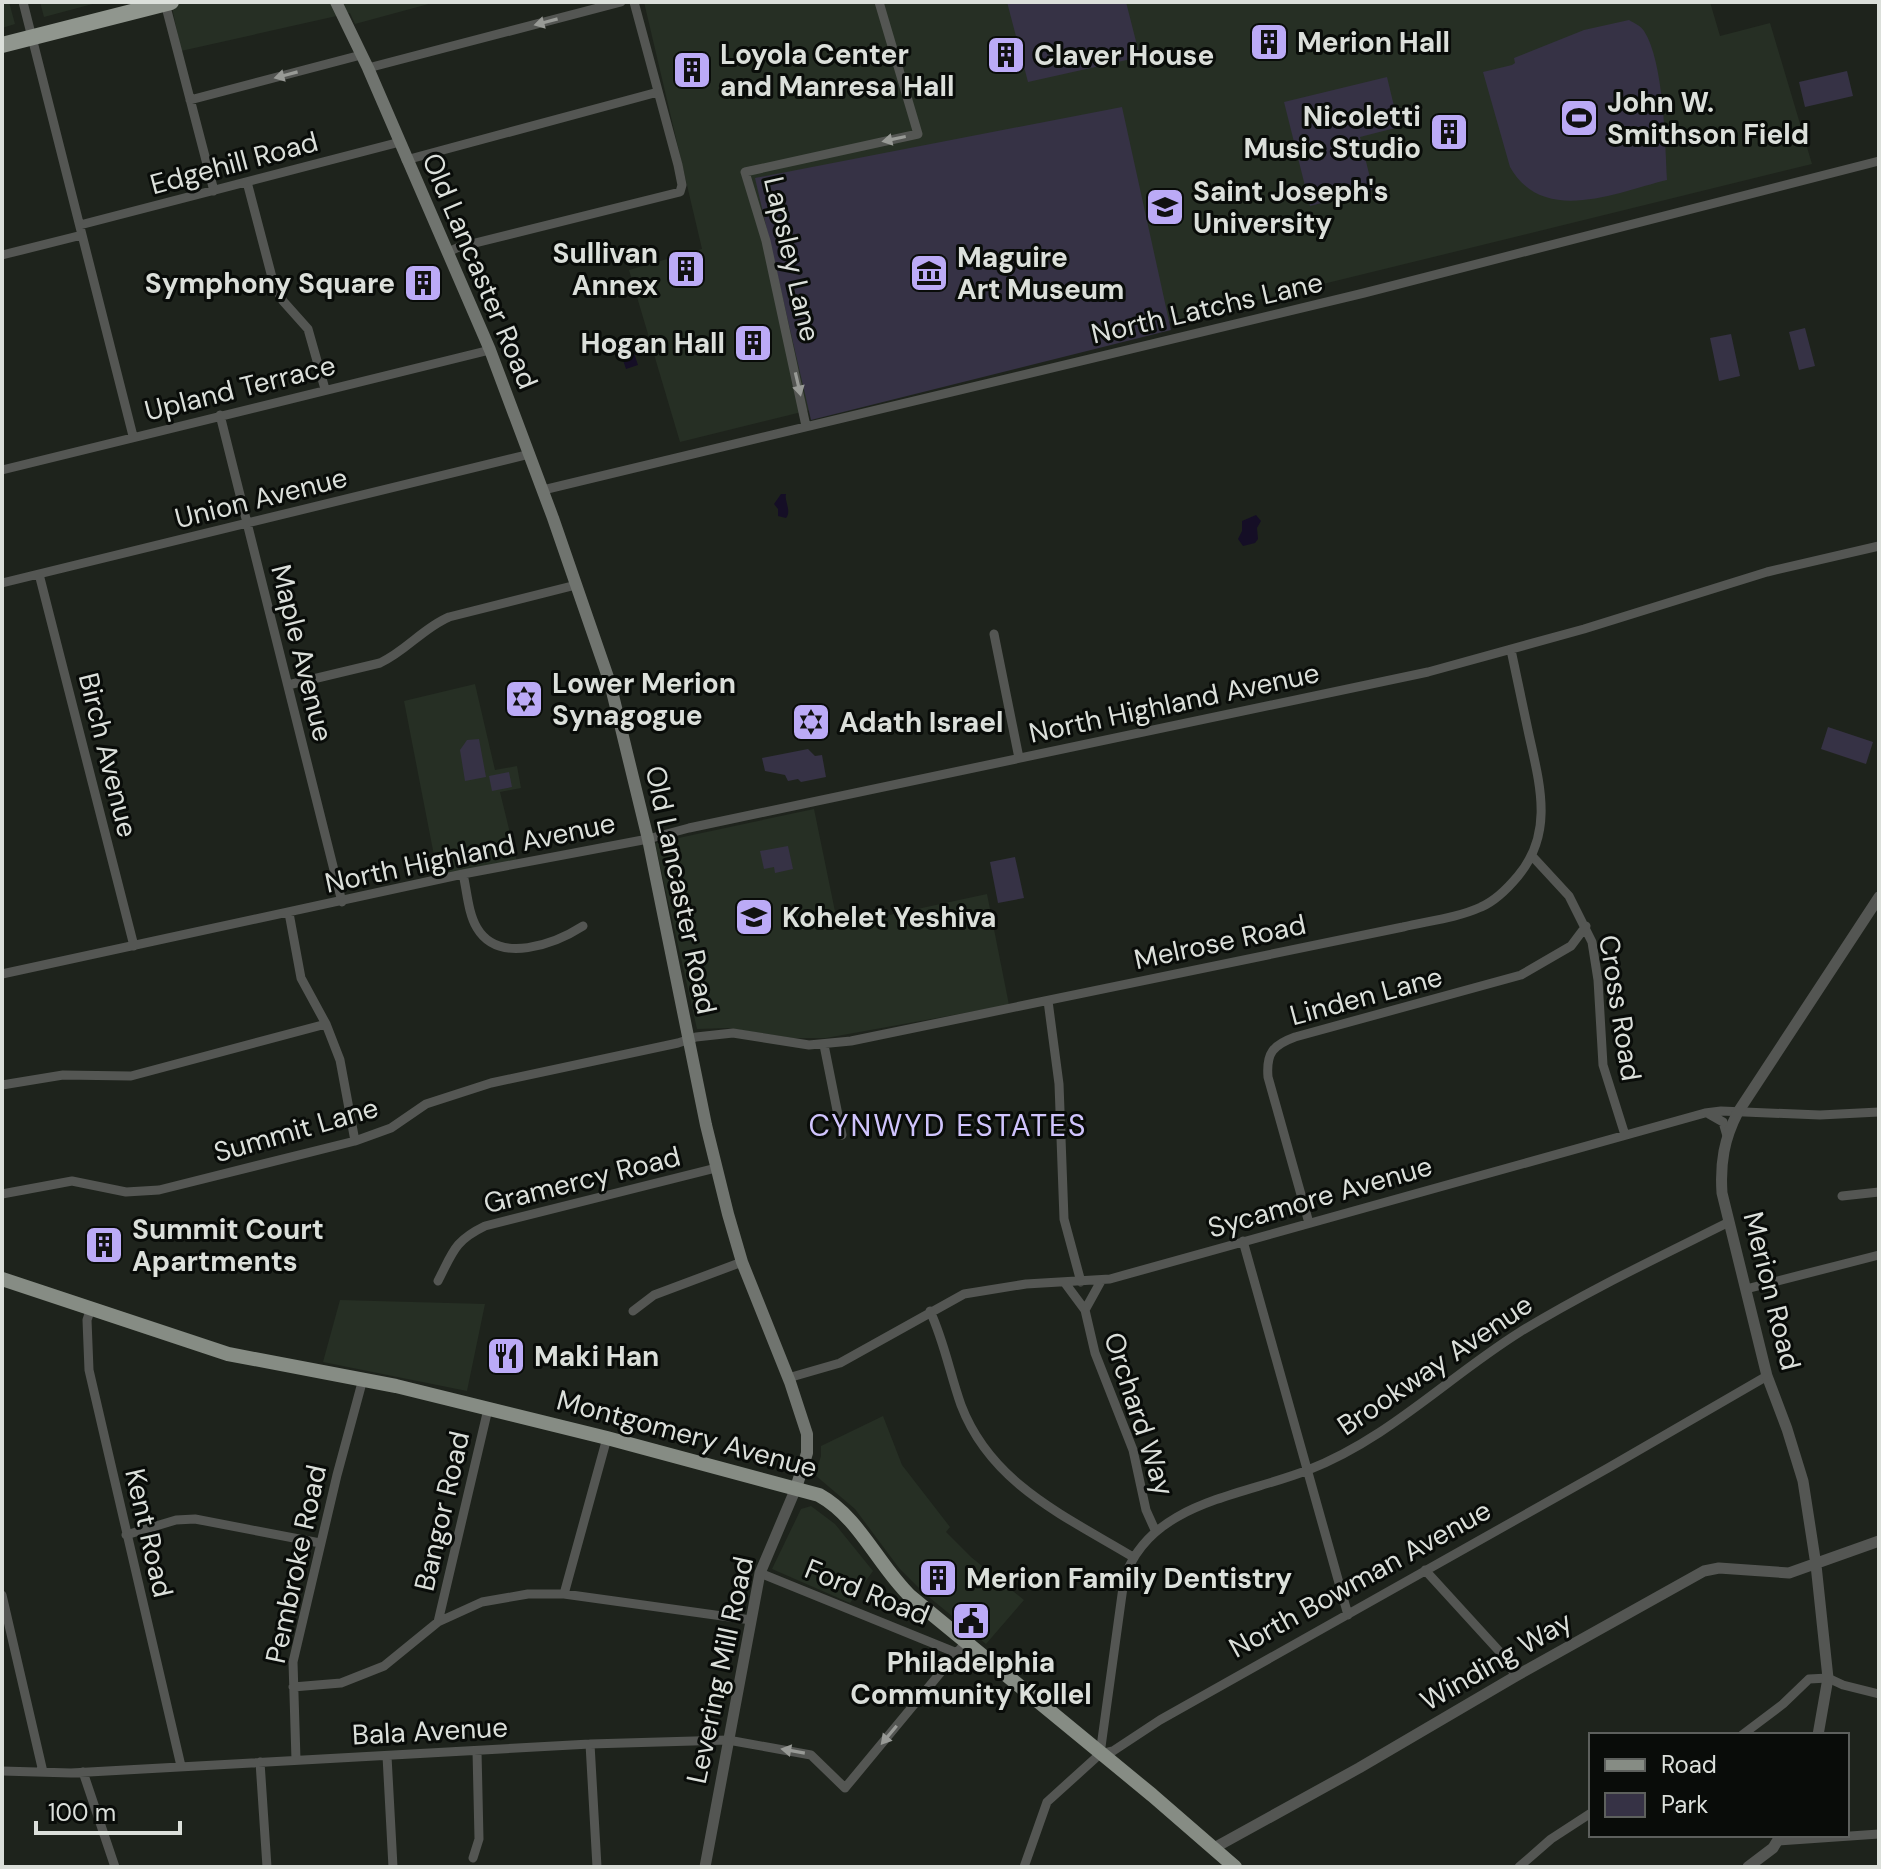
<svg xmlns="http://www.w3.org/2000/svg" width="1881" height="1869" font-family="'DM Sans',sans-serif">
  <rect width="100%" height="100%" fill="#1e231c"/>
  <!-- built -->
  <path fill="#262f24" d="M2,2H9L15,24L2,28Z
    M40,2H100L44,17Z
    M171,2H436L355,24L350,13L181,51Z
    M644,2H1710L1720,36L1770,23L1812,164L680,442L629,270L702,249Z
    M475,684L495,770L517,766L521,788L500,792L517,862L438,876L404,701Z
    M814,809L838,926L987,894L1009,1005L826,1038H793L728,1028L697,1029L655,843Z
    M340,1300L485,1304L467,1391L323,1362Z
    M883,1416L902,1465L950,1527L946,1532L971,1557L1024,1600L986,1644L924,1593L899,1568L855,1509L815,1475L821,1456V1446Z
    M811,1506L835,1524L873,1571L850,1603L772,1569L801,1509Z"/>
  <!-- green -->
  <path fill="#363245" d="M1007,2H1126L1140,57L1028,82Z
    M1629,20C1634,23 1641,26 1644,31C1664,62 1665,142 1667,180C1617,192 1543,226 1510,167L1483,72L1512,65L1515,63L1514,58L1584,30Z
    M1847,71L1853,96L1805,107L1799,82Z
    M1387,77L1399,127L1360,137L1373,190L1310,206L1284,102Z
    M1122,107L1171,330L811,420L755,178Z
    M1805,328L1815,366L1799,370L1789,332Z
    M1731,334L1740,376L1719,381L1710,338Z
    M1828,727L1873,742L1866,764L1821,749Z
    M479,739L486,777L465,781L460,750L467,740Z
    M808,749L815,756L822,755L826,777L801,782L798,779L788,781L785,775L765,771L762,758Z
    M509,772L512,787L492,791L489,776Z
    M788,846L793,869L775,873L774,867L764,869L760,851Z
    M1015,857L1024,898L998,903L990,862Z"/>
  <!-- water -->
  <path fill="#150e26" d="M631,344L638,365L626,369L619,348Z
    M781,494H786C784,501 792,511 786,518L778,516V509L774,504Z
    M1256,515L1261,521L1257,528L1258,539L1255,543L1243,546L1238,539L1242,531V521Z"/>
  <g fill="none" stroke-linecap="round" stroke-linejoin="round">
    <!-- minor -->
    <path stroke="#545653" stroke-width="9" d="M23,2L133,436
      M165,3L214,191
      M368,68L621,2
      M190,100L361,55
      M406,160L658,92
      M247,182L274,285L283,301L308,329L325,389
      M80,225L400,142
      M448,252L459,247L680,192L682,185L678,165L634,2
      M2,255L82,235
      M220,415L342,902
      M806,426L766,241L745,172L918,134L879,2
      M2,470L490,350
      M543,490L1364,293L1879,161
      M39,574L134,946
      M2,583L530,454
      M994,634L1019,758
      M288,685L380,663C406,651 423,628 449,617L576,585
      M1533,857L1569,896L1592,942L1598,980L1603,1065L1625,1135
      M463,874C467,891 468,913 477,928C499,965 555,944 583,926
      M289,913L301,978L326,1024L340,1060L355,1141
      M2,974L463,874L648,839L689,828L1428,672L1584,629L1767,572L1879,546
      M1048,1001L1059,1084L1064,1219L1081,1282
      M824,1045L842,1135
      M2,1085L63,1075L131,1076L326,1024
      M1709,1114L1723,1122L1727,1136
      M2,1194L72,1181L126,1192L159,1190L355,1141L391,1128L426,1104L491,1083L678,1043L696,1037L733,1033L809,1045L851,1041L1403,927C1428,921 1457,918 1481,907C1495,901 1508,888 1518,876C1554,833 1540,785 1529,735C1523,706 1517,678 1511,650
      M1842,1196L1879,1192
      M1309,1223L1268,1077C1266,1053 1273,1045 1295,1037L1521,975L1571,946L1586,926
      M1243,1241L1348,1615
      M438,1281C453,1252 454,1241 485,1226L716,1168
      M1065,1283L1085,1310L1095,1353L1133,1450L1146,1510L1155,1530
      M1746,1289L1879,1255
      M91,1308L87,1320L89,1370L181,1766
      M1085,1310L1101,1281
      M633,1311L654,1295L742,1262
      M930,1311C944,1341 950,1374 961,1405C991,1484 1065,1516 1133,1557
      M788,1378L840,1363L964,1294L1026,1284L1110,1279L1705,1113L1721,1111L1820,1115L1879,1112
      M126,1535L176,1520L195,1519L320,1543
      M1425,1570L1499,1651L1516,1676
      M760,1573L957,1653
      M564,1594L607,1438
      M2,1595L43,1772
      M438,1622L488,1409
      M293,1687L341,1683L384,1666L438,1622L482,1602L528,1594H564L751,1620
      M1742,1735L1783,1704L1809,1679L1828,1678L1843,1685L1879,1694
      M590,1744L597,1867
      M1100,1754L1124,1580C1148,1502 1243,1496 1308,1470C1388,1439 1448,1377 1520,1332C1587,1291 1659,1257 1729,1222
      M387,1756L393,1867
      M296,1760L293,1662L337,1475L363,1379
      M260,1762L267,1867
      M2,1771L71,1773L590,1744L728,1740L811,1755L845,1788L965,1643
      M83,1772L115,1867
      M1778,1841L1879,1834
      M473,1858L479,1839L477,1751
      M1024,1867L1047,1802L1100,1754L1113,1751L1160,1720L1608,1468L1767,1376
      M1519,1867L1551,1839L1591,1813"/>
    <!-- tertiary -->
    <path stroke="#545653" stroke-width="11" d="M1818,1735L1828,1678L1816,1565L1803,1481L1787,1429L1767,1376L1722,1193C1720,1163 1724,1139 1738,1112L1879,897
      M1214,1848L1359,1768L1516,1676L1704,1571L1719,1568L1789,1573L1879,1541
      M705,1867L760,1573L796,1488
      M1748,1867L1773,1848L1781,1835"/>
    <!-- secondary -->
    <path stroke="#70746f" stroke-width="12" d="M336,2L368,68L490,350L553,518L610,683L648,839L706,1125L728,1214L742,1262L790,1382L807,1434V1453L796,1488"/>
    <!-- primary -->
    <path stroke="#868c84" stroke-width="14" d="M2,1279L228,1354L396,1386L607,1438L819,1495C859,1517 878,1565 910,1596L1152,1795L1235,1867"/>
    <!-- trunk -->
    <path stroke="#90968e" stroke-width="16" d="M2,45L171,2"/>
  </g>
  <!-- one-way arrows -->
  <defs><path id="oneway-solid" d="M-6-.8H1V-3.2L6.5 0L1 3.2V.8H-6Z" transform="scale(2)"/></defs>
  <g fill="#989a96">
    <use href="#oneway-solid" transform="translate(546 22) rotate(165)"/>
    <use href="#oneway-solid" transform="translate(286 75) rotate(165)"/>
    <use href="#oneway-solid" transform="translate(894 139) rotate(168)"/>
    <use href="#oneway-solid" transform="translate(798 384) rotate(77)"/>
    <use href="#oneway-solid" transform="translate(889 1735) rotate(130)"/>
    <use href="#oneway-solid" transform="translate(793 1751) rotate(-170)"/>
  </g>
  <!-- icons -->
  <defs>
    <g id="building-square" transform="scale(2)"><rect x="-9" y="-9" width="18" height="18" rx="4" fill="#bbaaf6" stroke="#090c09"/><path d="M-4-6H4V6H1V3H-1V6H-4ZM-2.5-4.3h1.7v1.8h-1.7ZM.8-4.3h1.7v1.8H.8ZM-2.5-1h1.7V.8h-1.7ZM.8-1h1.7V.8H.8Z" fill="#111"/></g>
    <g id="stadium-square" transform="scale(2)"><rect x="-9" y="-9" width="18" height="18" rx="4" fill="#bbaaf6" stroke="#090c09"/><path d="M0-5a6.5 5 0 1 0 0 10a6.5 5 0 1 0 0-10ZM-3.5-1.8h7v3.6h-7Z" fill="#111"/></g>
    <g id="university-square" transform="scale(2)"><rect x="-9" y="-9" width="18" height="18" rx="4" fill="#bbaaf6" stroke="#090c09"/><path d="M0-5L7-2L0 1L-7-2ZM-4 1L0 2.5L4 1V4Q0 6-4 4Z" fill="#111"/></g>
    <g id="museum-square" transform="scale(2)"><rect x="-9" y="-9" width="18" height="18" rx="4" fill="#bbaaf6" stroke="#090c09"/><path d="M0-6L6-3V-2H-6V-3ZM-5-1h2V3h-2ZM-1-1h2V3h-2ZM3-1h2V3H3ZM-6 4H6V6H-6Z" fill="#111"/></g>
    <g id="synagogue-square" transform="scale(2)"><rect x="-9" y="-9" width="18" height="18" rx="4" fill="#bbaaf6" stroke="#090c09"/><path d="M0-6.5L5.6 3.2H-5.6ZM0 6.5L5.6-3.2H-5.6Z" fill="#111"/></g>
    <g id="school-square" transform="scale(2)"><rect x="-9" y="-9" width="18" height="18" rx="4" fill="#bbaaf6" stroke="#090c09"/><path d="M0-5L7-2L0 1L-7-2ZM-4 1L0 2.5L4 1V4Q0 6-4 4Z" fill="#111"/></g>
    <g id="restaurant-square" transform="scale(2)"><rect x="-9" y="-9" width="18" height="18" rx="4" fill="#bbaaf6" stroke="#090c09"/><path d="M-5-6h1v4h1v-4h1v4h1v-4h1v5L-1.5 .5V6h-2V.5L-5-1ZM5-6V6H3V1.5H1.5Q1.5-4 5-6Z" fill="#111"/></g>
    <g id="civic-square" transform="scale(2)"><rect x="-9" y="-9" width="18" height="18" rx="4" fill="#bbaaf6" stroke="#090c09"/><path d="M-.6-6.5H3V-4.5H.6V-3L4-1V1h2V6H-6V1h2V-1L-.6-3ZM-1.2 2.5V6h2.4V2.5Z" fill="#111"/></g>
  </defs>
  <g fill-rule="evenodd">
    <use href="#building-square" x="1269" y="42"/>
    <use href="#building-square" x="1006" y="55"/>
    <use href="#building-square" x="692" y="70"/>
    <use href="#stadium-square" x="1579" y="118"/>
    <use href="#building-square" x="1449" y="132"/>
    <use href="#university-square" x="1165" y="207"/>
    <use href="#building-square" x="686" y="269"/>
    <use href="#museum-square" x="929" y="273"/>
    <use href="#building-square" x="423" y="283"/>
    <use href="#building-square" x="753" y="343"/>
    <use href="#synagogue-square" x="524" y="699"/>
    <use href="#synagogue-square" x="811" y="722"/>
    <use href="#school-square" x="754" y="917"/>
    <use href="#building-square" x="104" y="1245"/>
    <use href="#restaurant-square" x="506" y="1356"/>
    <use href="#building-square" x="938" y="1578"/>
    <use href="#civic-square" x="971" y="1621"/>
  </g>
  <g text-anchor="middle" dominant-baseline="central" stroke-width="6" stroke-linejoin="round" paint-order="stroke">
    <!-- poi labels -->
    <g font-size="28" font-weight="bold" fill="#dbdfda" stroke="#090c09" text-anchor="start">
      <text x="1297" y="42">Merion Hall</text>
      <text x="720" y="54">Loyola Center<tspan x="720" dy="32">and Manresa Hall</tspan></text>
      <text x="1034" y="55">Claver House</text>
      <text x="1607" y="102">John W.<tspan x="1607" dy="32">Smithson Field</tspan></text>
      <text x="1421" y="116" text-anchor="end">Nicoletti<tspan x="1421" dy="32">Music Studio</tspan></text>
      <text x="1193" y="191">Saint Joseph's<tspan x="1193" dy="32">University</tspan></text>
      <text x="658" y="253" text-anchor="end">Sullivan<tspan x="658" dy="32">Annex</tspan></text>
      <text x="957" y="257">Maguire<tspan x="957" dy="32">Art Museum</tspan></text>
      <text x="395" y="283" text-anchor="end">Symphony Square</text>
      <text x="725" y="343" text-anchor="end">Hogan Hall</text>
      <text x="552" y="683">Lower Merion<tspan x="552" dy="32">Synagogue</tspan></text>
      <text x="839" y="722">Adath Israel</text>
      <text x="782" y="917">Kohelet Yeshiva</text>
      <text x="132" y="1229">Summit Court<tspan x="132" dy="32">Apartments</tspan></text>
      <text x="534" y="1356">Maki Han</text>
      <text x="966" y="1578">Merion Family Dentistry</text>
      <text x="971" y="1662" text-anchor="middle">Philadelphia<tspan x="971" dy="32">Community Kollel</tspan></text>
    </g>
    <!-- street labels -->
    <g font-size="28" fill="#dbdfda" stroke="#090c09">
      <text transform="translate(234 163) rotate(-15)">Edgehill Road</text>
      <text transform="translate(792 259) rotate(77)">Lapsley Lane</text>
      <text transform="translate(480 271) rotate(67)">Old Lancaster Road</text>
      <text transform="translate(1207 308) rotate(-13)">North Latchs Lane</text>
      <text transform="translate(240 388) rotate(-14)">Upland Terrace</text>
      <text transform="translate(261 498) rotate(-14)">Union Avenue</text>
      <text transform="translate(302 653) rotate(76)">Maple Avenue</text>
      <text transform="translate(1174 703) rotate(-12)">North Highland Avenue</text>
      <text transform="translate(108 755) rotate(76)">Birch Avenue</text>
      <text transform="translate(470 853) rotate(-12)">North Highland Avenue</text>
      <text transform="translate(681 890) rotate(78)">Old Lancaster Road</text>
      <text transform="translate(1220 942) rotate(-12)">Melrose Road</text>
      <text transform="translate(1366 996) rotate(-15)">Linden Lane</text>
      <text transform="translate(1620 1008) rotate(81)">Cross Road</text>
      <text transform="translate(296 1130) rotate(-16)">Summit Lane</text>
      <text transform="translate(582 1180) rotate(-14)">Gramercy Road</text>
      <text transform="translate(1320 1197) rotate(-16)">Sycamore Avenue</text>
      <text transform="translate(1772 1291) rotate(76)">Merion Road</text>
      <text transform="translate(1435 1365) rotate(-34)">Brookway Avenue</text>
      <text transform="translate(1139 1414) rotate(72)">Orchard Way</text>
      <text transform="translate(687 1434) rotate(15)">Montgomery Avenue</text>
      <text transform="translate(442 1511) rotate(-77)">Bangor Road</text>
      <text transform="translate(149 1533) rotate(77)">Kent Road</text>
      <text transform="translate(296 1564) rotate(-78)">Pembroke Road</text>
      <text transform="translate(1360 1579) rotate(-29)">North Bowman Avenue</text>
      <text transform="translate(867 1592) rotate(22)">Ford Road</text>
      <text transform="translate(1496 1661) rotate(-30)">Winding Way</text>
      <text transform="translate(720 1670) rotate(-78)">Levering Mill Road</text>
      <text transform="translate(430 1731) rotate(-3)">Bala Avenue</text>
    </g>
    <!-- neighbourhood labels -->
    <g font-size="30" letter-spacing="2" fill="#d0c4fd" stroke="#090c09">
      <text x="948" y="1125">CYNWYD ESTATES</text>
    </g>
  </g>
  <!-- border -->
  <rect width="1881" height="1869" fill="none" stroke="#dbdfda" stroke-width="8"/>
  <!-- legend -->
  <rect x="1589" y="1733" width="260" height="104" fill="#090c09" stroke="#5d605d" stroke-width="2"/>
  <rect x="1605" y="1759" width="40" height="12" fill="#868c84" stroke="#5d605d" stroke-width="2"/>
  <text x="1661" y="1773" font-size="24" fill="#dbdfda">Road</text>
  <rect x="1605" y="1793" width="40" height="24" fill="#363245" stroke="#5d605d" stroke-width="2"/>
  <text x="1661" y="1813" font-size="24" fill="#dbdfda">Park</text>
  <!-- scale -->
  <path d="M36 1821v12h144v-12" fill="none" stroke="#dbdfda" stroke-width="4"/>
  <text x="48" y="1821" font-size="24" fill="#dbdfda" stroke="#090c09" stroke-width="6" paint-order="stroke">100 m</text>
</svg>
